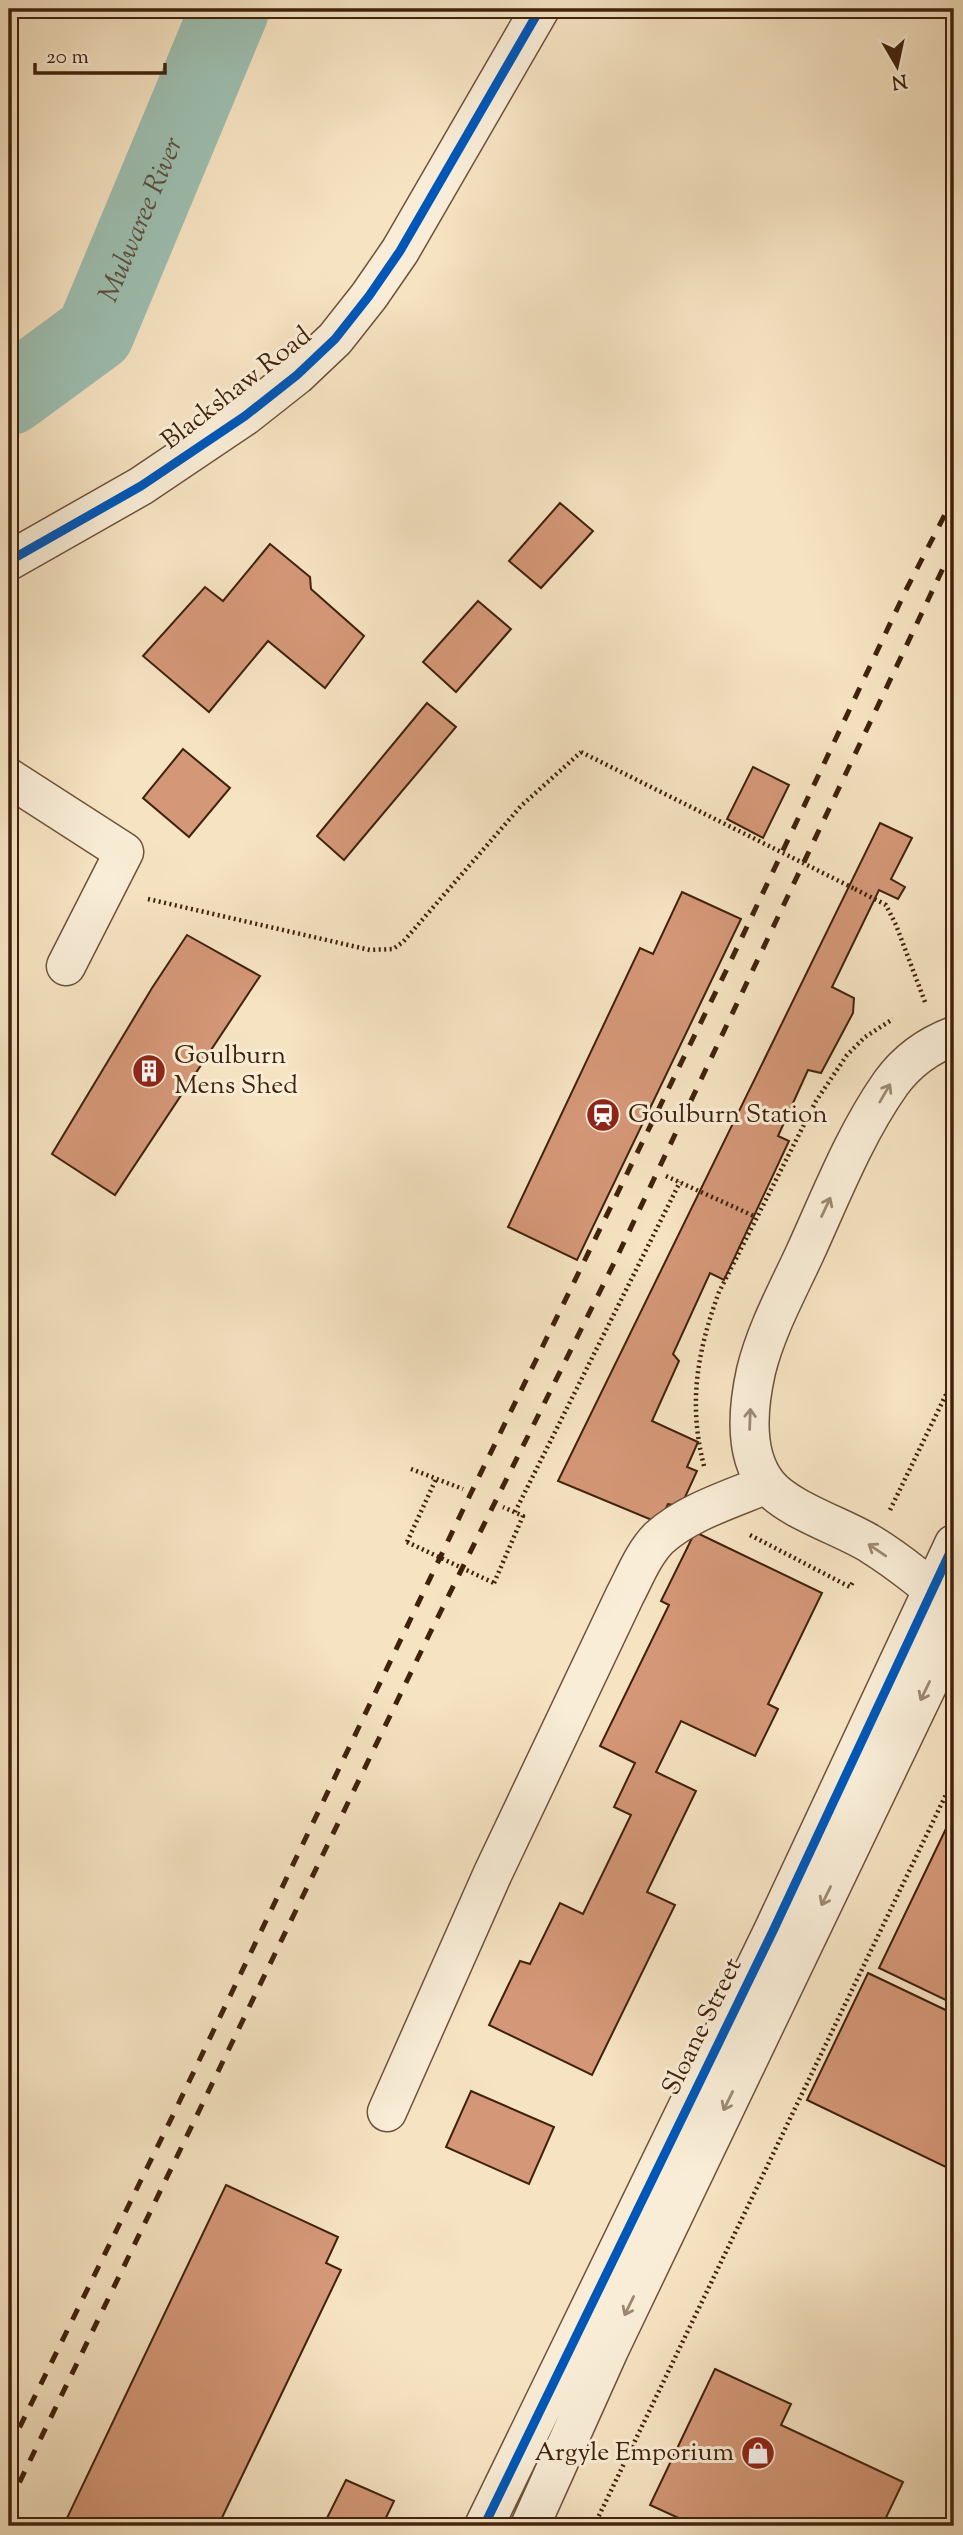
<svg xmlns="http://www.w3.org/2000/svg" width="963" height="2535" font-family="'Sorts Mill Goudy',serif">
  <rect width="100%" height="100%" fill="#f6e3c2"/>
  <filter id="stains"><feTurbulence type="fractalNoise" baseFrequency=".00286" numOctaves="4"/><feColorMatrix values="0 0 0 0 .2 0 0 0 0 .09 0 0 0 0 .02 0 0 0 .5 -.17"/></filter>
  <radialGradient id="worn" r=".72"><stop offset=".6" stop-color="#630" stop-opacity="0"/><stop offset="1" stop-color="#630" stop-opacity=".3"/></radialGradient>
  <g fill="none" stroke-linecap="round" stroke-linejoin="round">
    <!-- river -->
    <path stroke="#9dbeb0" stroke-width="79" id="s1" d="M9,396L95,333L230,9"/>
  </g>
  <!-- building -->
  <path fill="#d49777" stroke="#40220c" stroke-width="2" d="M560,503L593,531L541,588L509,561Z
    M270,544L310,577L311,589L364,636L325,688L268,641L209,712L143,656L205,587L223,601Z
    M478,601L511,629L456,692L423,662Z
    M427,703L456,727L344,860L317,836Z
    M183,749L230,788L189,837L143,798Z
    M753,767L789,785L763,838L727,819Z
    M880,823L912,838L891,879L905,887L898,899L879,890L832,987L854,998L853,1013L821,1073L808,1070L778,1136L789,1141L724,1280L710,1273L673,1354L679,1361L652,1421L698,1442L687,1467L697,1471L681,1506L668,1504L659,1523L558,1481Z
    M682,892L741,919L577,1260L508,1227L640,948L653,954Z
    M187,935L260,976L115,1195L52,1154L152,988Z
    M695,1532L822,1593L768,1704L778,1709L755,1756L681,1721L656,1772L696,1791L647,1892L675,1905L592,2075L489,2025L520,1961L530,1964L560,1903L583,1914L631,1815L614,1807L635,1763L600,1746L669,1605L661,1601Z
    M954,1812V2004L879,1968Z
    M868,1973L954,2014V2171L807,2100Z
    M471,2091L554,2127L529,2184L446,2147Z
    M226,2185L338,2237L326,2263L341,2270L218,2526H72L74,2522L67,2518Z
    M715,2369L791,2404L781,2425L903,2482L882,2526H696L650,2505Z
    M346,2480L394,2501L382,2526H323Z"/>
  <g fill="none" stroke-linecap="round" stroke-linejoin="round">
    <!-- minor casing -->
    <g stroke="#6e523a" stroke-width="41">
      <path id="minor" d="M9,561L141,486L245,416L297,375L335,339L369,296L400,251L540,9
        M9,778L124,852L66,966
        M953,1607C927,1585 901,1563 872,1545C844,1527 787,1510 767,1484C743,1453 748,1407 756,1371C766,1330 787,1292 805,1253C831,1196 855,1134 891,1083C907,1061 930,1045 954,1036
        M387,2112L493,1873L625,1595C635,1576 644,1553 659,1538C688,1512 731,1499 767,1484
        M484,2526L773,1931L954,1544
        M530,2526L609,2350L954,1630"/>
    </g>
    <!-- path -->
    <path stroke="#40220c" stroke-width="4.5" stroke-dasharray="2 3.5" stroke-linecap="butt" d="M855,889L886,905L896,925L925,1002
      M148,899L370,950L393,949L403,942L521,806L581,752
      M666,1176L756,1217
      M704,1466C688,1404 697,1352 719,1292L816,1101L847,1055L865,1037L893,1019
      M411,1469L463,1489
      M890,1510L954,1378
      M515,1512L680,1182
      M750,1535L850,1587L854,1580
      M407,1542L436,1479
      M494,1583L523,1516L503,1507
      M594,2526L954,1778"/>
    <!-- minor -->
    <use href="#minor" stroke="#f9edd7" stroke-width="38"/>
    <!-- rail -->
    <path stroke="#40220c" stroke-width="5" stroke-dasharray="12 12" stroke-linecap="butt" d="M9,2449L174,2113L470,1495L726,971L906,590L954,497
      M9,2504L430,1633L617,1257L954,545"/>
    <!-- path-bridge -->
    <path stroke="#40220c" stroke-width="4.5" stroke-dasharray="2 3.5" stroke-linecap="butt" d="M581,752L855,889
      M407,1542L494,1583"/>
    <!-- cycleway casing -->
    <g stroke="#f9edd7" stroke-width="13">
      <path id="cycleway" d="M9,561L141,486L245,416L297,375L335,339L369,296L400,251L540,9
        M484,2526L773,1931L954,1544"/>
    </g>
    <!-- cycleway -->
    <use href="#cycleway" stroke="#0057b8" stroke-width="9"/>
  </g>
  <!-- one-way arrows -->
  <defs><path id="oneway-shaft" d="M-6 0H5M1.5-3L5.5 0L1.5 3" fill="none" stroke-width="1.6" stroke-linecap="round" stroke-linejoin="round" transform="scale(1.75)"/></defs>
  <g stroke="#9c8872">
    <use href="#oneway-shaft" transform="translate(885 1093) rotate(-60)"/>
    <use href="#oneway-shaft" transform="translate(826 1207) rotate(-65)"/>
    <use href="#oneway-shaft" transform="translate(750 1419) rotate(-88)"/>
    <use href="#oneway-shaft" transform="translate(877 1550) rotate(-146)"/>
    <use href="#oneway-shaft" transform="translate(925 1691) rotate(116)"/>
    <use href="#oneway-shaft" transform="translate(826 1896) rotate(116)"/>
    <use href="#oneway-shaft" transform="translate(728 2101) rotate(116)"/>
    <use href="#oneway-shaft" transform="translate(629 2306) rotate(116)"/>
  </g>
  <!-- icons -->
  <defs>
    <g id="building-disc" transform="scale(1.75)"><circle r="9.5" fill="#8f2418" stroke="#f9edd7"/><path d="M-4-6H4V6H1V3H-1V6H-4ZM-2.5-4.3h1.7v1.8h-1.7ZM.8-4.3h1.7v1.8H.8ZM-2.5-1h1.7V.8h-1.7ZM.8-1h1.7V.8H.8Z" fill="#fff"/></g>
    <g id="station-disc" transform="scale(1.75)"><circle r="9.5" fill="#8f2418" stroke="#f9edd7"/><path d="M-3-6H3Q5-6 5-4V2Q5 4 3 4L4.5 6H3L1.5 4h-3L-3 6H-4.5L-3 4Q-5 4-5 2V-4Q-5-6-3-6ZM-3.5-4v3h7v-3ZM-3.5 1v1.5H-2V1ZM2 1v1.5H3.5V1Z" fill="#fff"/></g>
    <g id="shop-disc" transform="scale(1.75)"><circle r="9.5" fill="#8f2418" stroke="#f9edd7"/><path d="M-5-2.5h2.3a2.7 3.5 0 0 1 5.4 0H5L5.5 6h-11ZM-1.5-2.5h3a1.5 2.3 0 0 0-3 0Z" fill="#fff"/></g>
  </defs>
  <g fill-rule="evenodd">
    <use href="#building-disc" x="149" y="1071"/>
    <use href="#station-disc" x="603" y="1115"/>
    <use href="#shop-disc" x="758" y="2453"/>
  </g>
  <g text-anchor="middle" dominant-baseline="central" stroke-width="6" stroke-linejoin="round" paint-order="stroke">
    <!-- street labels -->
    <g font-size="26" fill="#40220c" stroke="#f9edd7">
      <text transform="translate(237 389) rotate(-38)">Blackshaw Road</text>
      <text transform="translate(703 2027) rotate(-64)">Sloane Street</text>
    </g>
    <!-- poi labels -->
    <g font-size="26" fill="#40220c" stroke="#f9edd7" text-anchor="start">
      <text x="174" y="1056">Goulburn<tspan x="174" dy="30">Mens Shed</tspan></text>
      <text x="628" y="1115">Goulburn Station</text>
      <text x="734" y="2453" text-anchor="end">Argyle Emporium</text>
    </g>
    <!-- water labels -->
    <g font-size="28" font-style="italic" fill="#5c513d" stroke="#f9edd7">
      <text stroke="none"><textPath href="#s1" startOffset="229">Mulwaree River</textPath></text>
    </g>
  </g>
  <!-- margin -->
  <rect width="963" height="2535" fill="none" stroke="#f6e3c2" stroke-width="35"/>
  <rect x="10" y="10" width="942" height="2514" fill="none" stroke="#40220c" stroke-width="3.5"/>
  <rect x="18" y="18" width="928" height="2500" fill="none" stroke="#40220c" stroke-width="2"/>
  <!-- north arrow -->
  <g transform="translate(897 66) rotate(171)" stroke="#f9edd7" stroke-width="5" paint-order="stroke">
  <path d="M0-5L12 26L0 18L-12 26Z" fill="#40220c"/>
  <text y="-10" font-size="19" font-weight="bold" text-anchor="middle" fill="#40220c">N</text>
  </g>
  <!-- scale -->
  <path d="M35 63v10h130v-10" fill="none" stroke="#40220c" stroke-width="3.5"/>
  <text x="46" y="63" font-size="21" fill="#40220c" stroke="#f9edd7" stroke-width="5" paint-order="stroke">20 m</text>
  <rect width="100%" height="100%" filter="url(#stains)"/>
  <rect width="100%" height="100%" fill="url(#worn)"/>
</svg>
